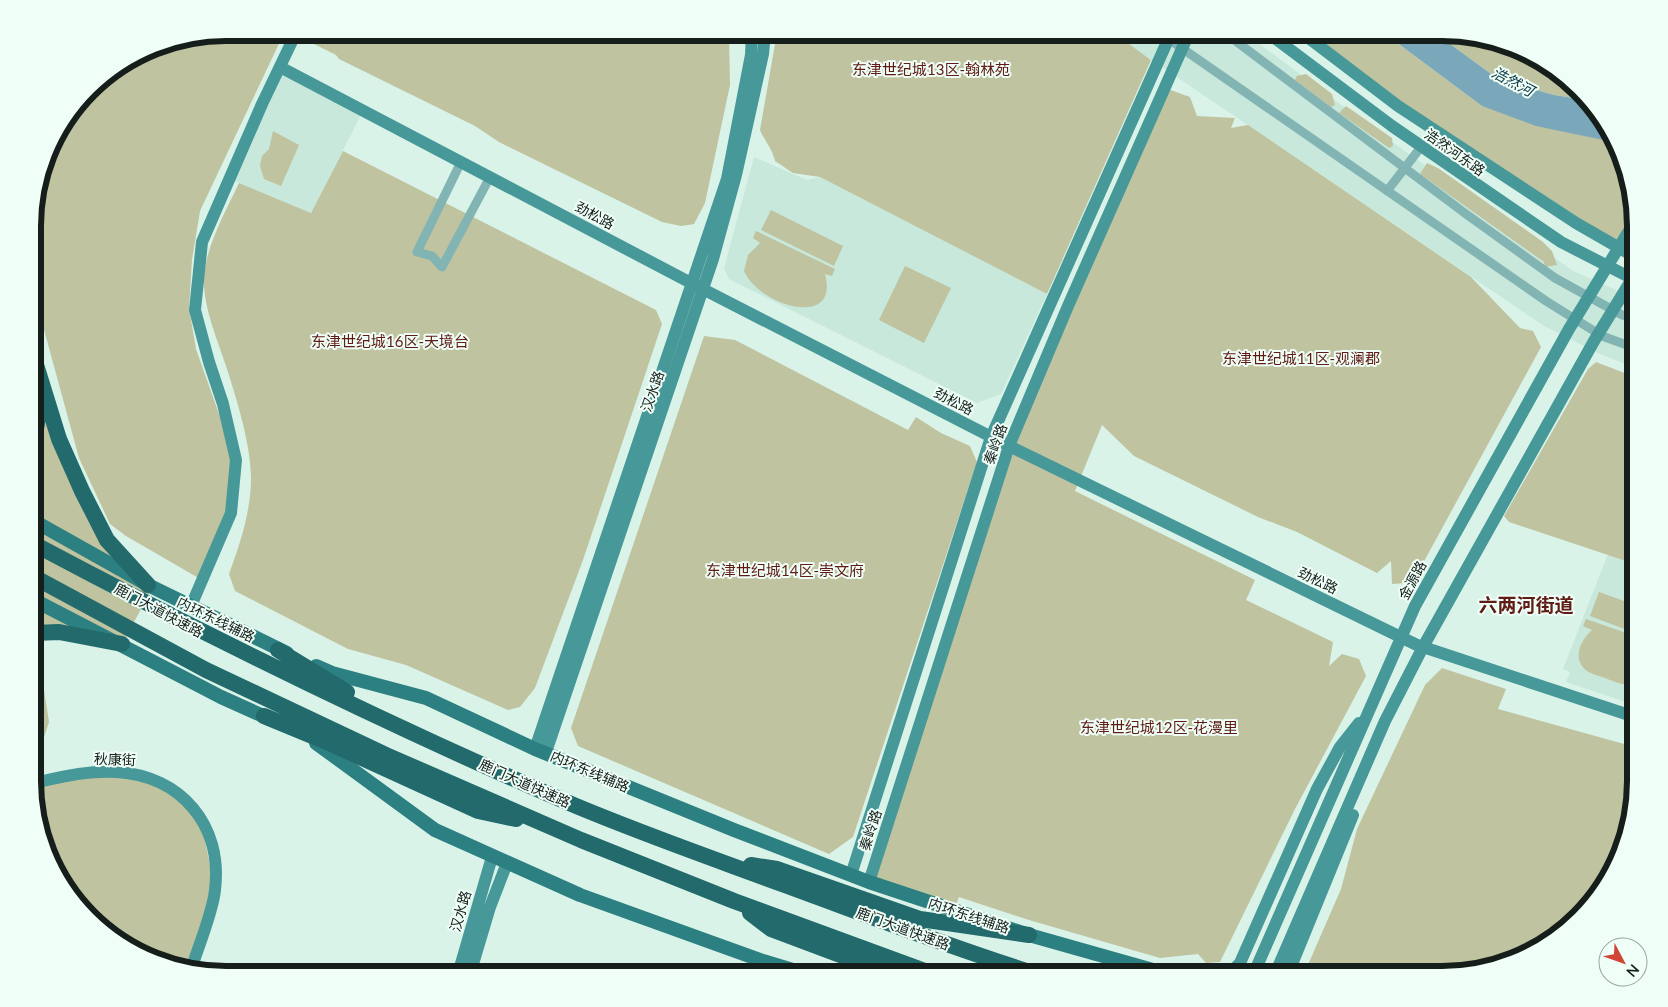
<svg xmlns="http://www.w3.org/2000/svg" width="1668" height="1007" font-family="Lato,'Noto Sans SC',sans-serif">
  <rect width="100%" height="100%" fill="#daf3e9"/>
  <!-- built -->
  <path fill="#c7e8da" d="M1114,33H1245L1363,121L1573,271L1635,298V368L1600,354L1544,326L1137,50Z
    M280,67L363,111L311,213L230,179Z
    M754,157L807,180L820,177L1047,294L1001,394L977,403L729,279L724,268Z
    M1608,554L1635,564V705L1566,682L1570,672L1563,669Z"/>
  <!-- green -->
  <path fill="#bfc39f" d="M226,33H284L200,211L192,260L189,308L196,349L225,431L231,460L227,509L202,580L126,536L110,524L79,458L34,293V205L53,140L98,81L152,47Z
    M315,33H729L730,85L705,203L694,224L681,226L662,222L499,142L475,126L339,59L336,55L310,42Z
    M775,33H1114L1151,60L1047,294L820,177L793,173L775,161C772,148 765,142 760,130L775,44Z
    M1302,33H1384L1482,106L1613,142L1635,213V221L1617,248L1576,223Z
    M1435,33C1490,32 1552,55 1587,100L1554,95L1498,79Z
    M1306,74L1332,94L1335,105L1331,107L1295,80L1297,76Z
    M1165,88L1190,97L1197,116L1235,118L1231,128L1248,125L1471,277L1520,328L1533,331L1541,347L1422,565L1408,583L1392,584L1391,561L1377,573L1297,532L1258,517L1134,456L1102,425L1075,491L1255,580L1246,600L1333,642L1329,666L1342,654L1359,659L1366,676L1295,809L1220,962L1206,963L1198,954L1160,958L1029,920L959,897L954,910L869,882L1009,446Z
    M1346,106L1392,138L1393,146L1389,148L1339,113Z
    M273,131L299,145L281,186L264,179L260,166L262,156L269,149Z
    M343,151L656,310L662,324L583,560L535,688L520,707L508,710L406,665L348,649L235,591L229,574C240,544 251,511 251,478C251,444 236,397 225,363C217,339 206,313 204,287C202,252 225,213 239,183L311,213Z
    M1427,163L1438,168L1543,242L1552,251L1557,265L1545,267L1544,262L1420,174Z
    M771,210L843,246L834,266L761,230Z
    M756,231L835,269L832,276L825,274C840,329 760,307 744,271L748,255L760,243L753,238Z
    M905,266L951,288L924,343L879,320Z
    M704,336L735,340L908,430L916,417L941,433L970,446L977,462L853,837L829,854L578,746L571,728Z
    M1596,362L1635,377V564L1509,522L1504,516L1588,369Z
    M34,380L71,480L150,592L124,641L34,628Z
    M1599,592L1635,605V633L1590,616Z
    M1586,619L1635,636V683C1624,687 1616,682 1605,678C1600,676 1591,674 1587,671C1571,659 1581,640 1592,630L1583,626Z
    M34,657L40,664L49,722L34,768Z
    M1442,668L1506,689L1498,709L1635,747V793L1609,878L1579,918L1539,948L1454,974H1304L1341,889L1357,829L1425,685Z
    M82,773L143,775L200,816L215,890L191,970L176,968L129,948L65,888L34,806V783Z"/>
  <!-- water -->
  <path fill="#7aa8ba" d="M1384,33H1435L1498,79L1554,95L1587,100L1609,129L1613,142L1536,126L1482,106Z"/>
  <g fill="none" stroke-linecap="round" stroke-linejoin="round">
    <!-- street -->
    <path stroke="#83b4b4" stroke-width="9" d="M1160,33L1546,301L1602,336L1635,348
      M1225,33L1466,214L1555,278L1622,315L1635,319
      M461,162L417,252L432,256L442,267L490,177
      M1387,191L1421,147"/>
    <!-- secondary -->
    <path stroke="#479899" stroke-width="12" d="M1268,33L1392,126L1504,203L1561,242L1635,280
      M1302,33L1398,106L1576,223L1635,257
      M280,67L693,284L1009,446L1417,645L1635,717
      M191,606L231,513L236,460L223,404L209,362L195,310L202,242L262,104L296,33
      M535,749L727,179L751,55L752,33
      M546,752L713,259L736,175L763,54L765,33
      M34,783C61,777 88,770 117,772C181,776 223,825 215,890C213,912 198,947 191,970
      M851,875L991,437L1171,33
      M869,882L1009,446L1068,306L1189,33
      M1254,973L1415,606L1569,329L1635,221
      M458,974L492,857
      M470,974L490,907L507,863
      M1229,974L1240,963L1317,789L1340,747L1359,723
      M1275,974L1385,721L1423,647L1594,341L1635,274
      M1288,974L1353,815"/>
    <!-- primary -->
    <path stroke="#2c8081" stroke-width="14" d="M34,521L148,585L287,653
      M34,600L221,697L272,720
      M316,666L332,673L426,698L535,749L734,830L869,882L1029,935L1167,974
      M316,743L435,830L580,895L763,961L806,974"/>
    <!-- highway -->
    <path stroke="#226a6b" stroke-width="16" d="M34,358L59,439L82,491L107,540L148,585
      M34,398C39,406 39,424 34,432
      M34,544C207,636 382,722 562,800C634,831 709,857 782,884C867,915 950,947 1036,974
      M34,577L206,670L386,755L581,840L734,901L933,974
      M34,633L59,632L122,644
      M278,650L347,692
      M264,716L327,742L478,811L516,819
      M751,865L777,869L920,919L1029,935
      M750,913L771,929L891,974"/>
  </g>
  <g text-anchor="middle" dominant-baseline="central" stroke-width="4" stroke-linejoin="round" paint-order="stroke">
    <!-- street labels -->
    <g font-size="14" fill="#151e1b" stroke="#effef7">
      <text transform="translate(1455 152) rotate(35)">浩然河东路</text>
      <text transform="translate(595 215) rotate(28)">劲松路</text>
      <text transform="translate(652 391) rotate(-71)">汉水路</text>
      <text transform="translate(954 401) rotate(27)">劲松路</text>
      <text transform="translate(995 444) rotate(-70)">秦岭路</text>
      <text transform="translate(1318 580) rotate(26)">劲松路</text>
      <text transform="translate(1412 580) rotate(-62)">金源路</text>
      <text transform="translate(159 610) rotate(28)">鹿门大道快速路</text>
      <text transform="translate(216 619) rotate(26)">内环东线辅路</text>
      <text transform="translate(115 759) rotate(2)">秋康街</text>
      <text transform="translate(590 771) rotate(23)">内环东线辅路</text>
      <text transform="translate(525 783) rotate(24)">鹿门大道快速路</text>
      <text transform="translate(870 830) rotate(-72)">秦岭路</text>
      <text transform="translate(460 911) rotate(-74)">汉水路</text>
      <text transform="translate(969 915) rotate(18)">内环东线辅路</text>
      <text transform="translate(903 928) rotate(20)">鹿门大道快速路</text>
    </g>
    <!-- neighbourhood labels -->
    <g font-size="15" fill="#5f1b14" stroke="#effef7">
      <text x="931" y="69">东津世纪城13区-翰林苑</text>
      <text x="390" y="341">东津世纪城16区-天境台</text>
      <text x="1301" y="358">东津世纪城11区-观澜郡</text>
      <text x="785" y="570">东津世纪城14区-崇文府</text>
      <text x="1159" y="727">东津世纪城12区-花漫里</text>
    </g>
    <!-- water labels -->
    <g font-size="15" font-style="italic" fill="#113b49" stroke="#effef7">
      <text transform="translate(1513 81) rotate(28)">浩然河</text>
    </g>
    <!-- district labels -->
    <g font-size="19" font-weight="bold" fill="#5f1b14" stroke="#effef7">
      <text x="1526" y="604">六两河街道</text>
    </g>
  </g>
  <!-- crop -->
  <path d="M0 0H1668V1007H0ZM226 41H1442A185 185 0 0 1 1627 226V781A185 185 0 0 1 1442 966H226A185 185 0 0 1 41 781V226A185 185 0 0 1 226 41Z" fill="#effef7" fill-rule="evenodd"/>
  <path fill="none" stroke="#151e1b" stroke-width="6" d="M226 41H1442A185 185 0 0 1 1627 226V781A185 185 0 0 1 1442 966H226A185 185 0 0 1 41 781V226A185 185 0 0 1 226 41Z"/>
  <!-- north arrow -->
  <g transform="translate(1623 962) rotate(131)"><circle r="24" fill="#effef7" stroke="#98a49f"/>
  <path d="M0-4L9 19L0 12L-9 19Z" fill="#d24536"/>
  <text y="-8" font-size="14" font-weight="bold" text-anchor="middle" fill="#151e1b">N</text>
  </g>
</svg>
